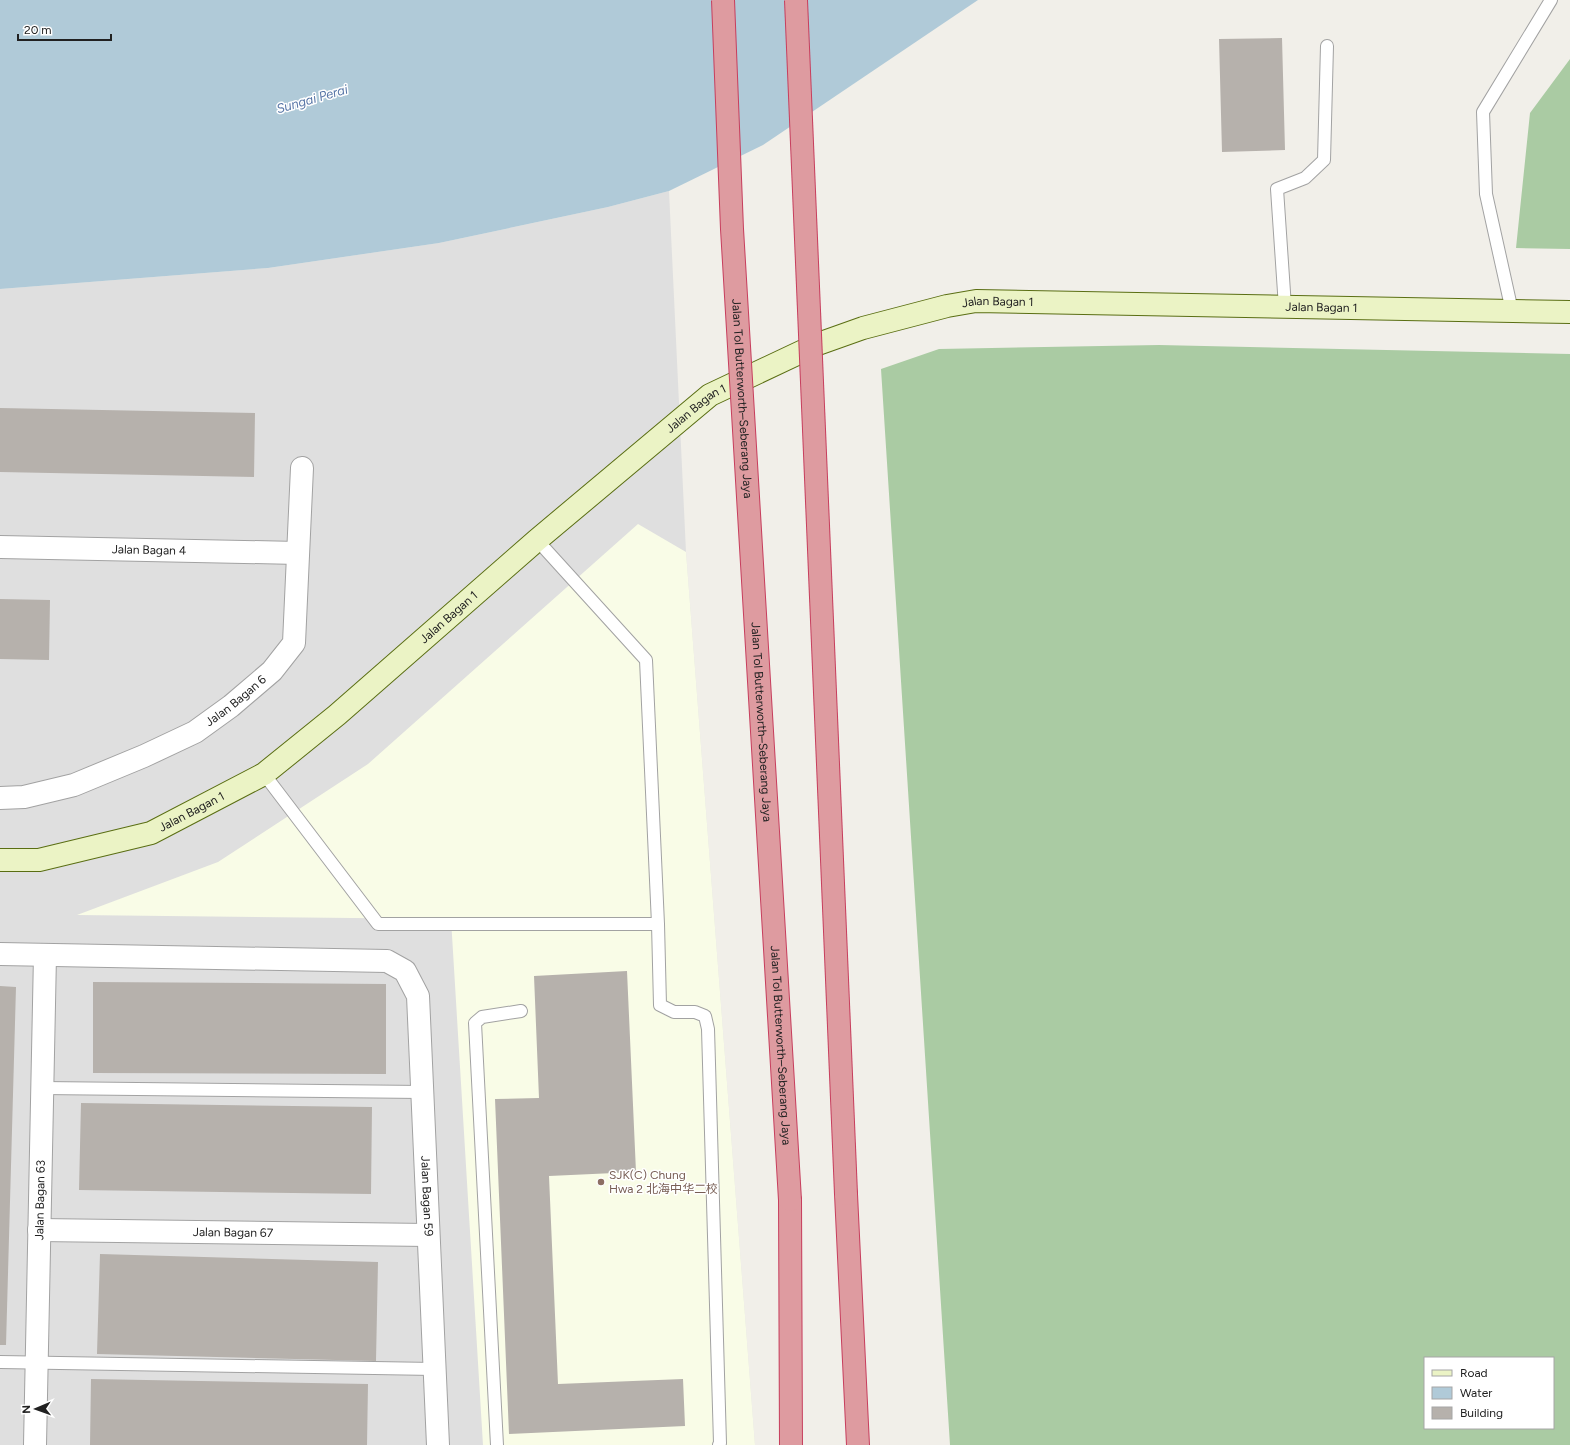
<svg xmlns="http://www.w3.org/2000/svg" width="1570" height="1445" font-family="Figtree,'Noto Sans SC',sans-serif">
  <rect width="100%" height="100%" fill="#f1efe9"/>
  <!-- residential -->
  <path fill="#dfdfdf" d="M669,191L686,552L755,1445H0V289L268,268L439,243L608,207Z"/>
  <!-- education -->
  <path fill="#f9fce7" d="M638,524L686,552L755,1445H483L451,919L77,915L218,862L368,764Z"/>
  <!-- forest -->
  <path fill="#aacba3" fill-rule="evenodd" d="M1570,59V249L1516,248L1530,113Z
    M1159,345L1570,354V1445H950L881,369L939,349ZM1425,1358H1553V1428H1425Z"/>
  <!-- water -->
  <path fill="#b0cad8" d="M0,0H978L763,145L669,191L608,207L439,243L268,268L0,289Z"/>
  <!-- building -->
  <path fill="#b6b1ac" d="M1282,38L1285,150L1222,152L1219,39Z
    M0,408L255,413L254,477L0,472Z
    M0,599L50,600L49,660L0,659Z
    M627,971L636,1172L549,1176L558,1384L683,1379L685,1426L509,1434L495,1099L539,1098L534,976Z
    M93,982L386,984V1074L93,1073Z
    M0,986L16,987L6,1345H0Z
    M81,1103L372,1107L371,1194L79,1190Z
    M100,1254L378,1262L376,1361L97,1354Z
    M91,1379L368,1384L367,1445H90Z"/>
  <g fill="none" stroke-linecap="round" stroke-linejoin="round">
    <!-- lane casing -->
    <g stroke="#a2a2a2" stroke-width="14">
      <path id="lane" d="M1285,307L1277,189L1305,178L1324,160L1327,46
        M1512,311L1486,194L1483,112L1551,0
        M264,774L378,924H658L646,660L537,540
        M658,924L660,1005L674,1012H695L705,1016L708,1029L720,1443L719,1445
        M42,1088L422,1092
        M0,1362L434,1369
        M497,1445L475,1023L482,1017L521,1011"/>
    </g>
    <!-- street casing -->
    <g stroke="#a2a2a2" stroke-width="24">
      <g id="street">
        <path id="s1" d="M0,547L298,553"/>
        <path id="s2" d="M0,798L24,797L74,785L144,756L195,732L231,706L272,671L294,643L302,468"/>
        <path id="s3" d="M0,954L387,961L405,971L418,996L438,1445"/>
        <path id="s4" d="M39,1230L428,1235"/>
        <path id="s5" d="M35,1445L45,955"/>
      </g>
    </g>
    <!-- secondary casing -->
    <g stroke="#5a6e13" stroke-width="24">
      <g id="secondary">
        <path id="s6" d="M0,860H39L151,833L264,774L337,715L537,540L710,395L818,344L863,328L947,306L976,301L1570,312"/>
      </g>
    </g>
    <!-- highway casing -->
    <g stroke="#c73e5d" stroke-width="24">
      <path id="highway" d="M846,1194L858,1445
        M790,1200L791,1445"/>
    </g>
    <!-- lane -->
    <use href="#lane" stroke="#fff" stroke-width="12"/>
    <!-- street -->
    <use href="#street" stroke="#fff" stroke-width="22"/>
    <!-- secondary -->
    <use href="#secondary" stroke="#ebf3c5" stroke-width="22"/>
    <!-- highway -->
    <use href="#highway" stroke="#de9ba0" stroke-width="22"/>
    <!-- highway-bridge casing -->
    <g stroke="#c73e5d" stroke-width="24" stroke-linecap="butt">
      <g id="highway-bridge">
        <path id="s7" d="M723,0L732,229L790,1200"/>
        <path d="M796,0L846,1194"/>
      </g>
    </g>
    <!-- highway-bridge -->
    <use href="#highway-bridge" stroke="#de9ba0" stroke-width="22"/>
  </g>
  <!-- markers -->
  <circle fill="#8d6e63" stroke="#fff" stroke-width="1.5" cx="601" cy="1182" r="4"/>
  <g text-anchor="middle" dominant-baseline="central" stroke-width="3" stroke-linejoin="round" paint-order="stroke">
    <!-- street labels -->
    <g font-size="12" fill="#212121" stroke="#fff">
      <text stroke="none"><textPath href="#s6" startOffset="1172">Jalan Bagan 1</textPath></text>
      <text stroke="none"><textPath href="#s6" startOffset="1496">Jalan Bagan 1</textPath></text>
      <text stroke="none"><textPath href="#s7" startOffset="399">Jalan Tol Butterworth–Seberang Jaya</textPath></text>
      <text stroke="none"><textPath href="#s6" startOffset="848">Jalan Bagan 1</textPath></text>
      <text stroke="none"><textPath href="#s1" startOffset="149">Jalan Bagan 4</textPath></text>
      <text stroke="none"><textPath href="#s6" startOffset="524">Jalan Bagan 1</textPath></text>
      <text stroke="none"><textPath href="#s2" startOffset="259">Jalan Bagan 6</textPath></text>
      <text stroke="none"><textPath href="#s7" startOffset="723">Jalan Tol Butterworth–Seberang Jaya</textPath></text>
      <text stroke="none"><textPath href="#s6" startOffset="200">Jalan Bagan 1</textPath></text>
      <text stroke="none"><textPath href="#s7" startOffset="1047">Jalan Tol Butterworth–Seberang Jaya</textPath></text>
      <text stroke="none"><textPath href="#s3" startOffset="636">Jalan Bagan 59</textPath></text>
      <text stroke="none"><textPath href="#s5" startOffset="245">Jalan Bagan 63</textPath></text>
      <text stroke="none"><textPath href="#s4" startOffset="194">Jalan Bagan 67</textPath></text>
    </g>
    <!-- education labels -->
    <g font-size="12" fill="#785e54" stroke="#fff" text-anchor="start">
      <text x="609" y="1175">SJK(C) Chung<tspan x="609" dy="14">Hwa 2 北海中华二校</tspan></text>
    </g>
    <!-- water labels -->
    <g font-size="13" font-style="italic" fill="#5876a7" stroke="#fff">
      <text transform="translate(312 99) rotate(-16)">Sungai Perai</text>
    </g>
  </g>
  <!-- legend -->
  <rect x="1424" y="1357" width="130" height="72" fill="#ffffff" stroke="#a6a6a6"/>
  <rect x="1432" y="1370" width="20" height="6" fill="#ebf3c5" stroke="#a6a6a6"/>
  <text x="1460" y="1377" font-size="12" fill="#212121">Road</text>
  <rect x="1432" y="1387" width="20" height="12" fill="#b0cad8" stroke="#a6a6a6"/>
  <text x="1460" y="1397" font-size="12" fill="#212121">Water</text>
  <rect x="1432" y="1407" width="20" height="12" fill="#b6b1ac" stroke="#a6a6a6"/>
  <text x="1460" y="1417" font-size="12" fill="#212121">Building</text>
  <!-- north arrow -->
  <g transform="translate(36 1409) rotate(268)" stroke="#ffffff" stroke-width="3" paint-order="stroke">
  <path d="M0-3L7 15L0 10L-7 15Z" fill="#212121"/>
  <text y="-6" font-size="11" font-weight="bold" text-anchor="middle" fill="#212121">N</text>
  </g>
  <!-- scale -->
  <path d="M18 34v6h93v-6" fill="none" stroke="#212121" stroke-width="2"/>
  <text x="24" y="34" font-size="12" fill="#212121" stroke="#ffffff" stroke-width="3" paint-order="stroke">20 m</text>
</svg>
